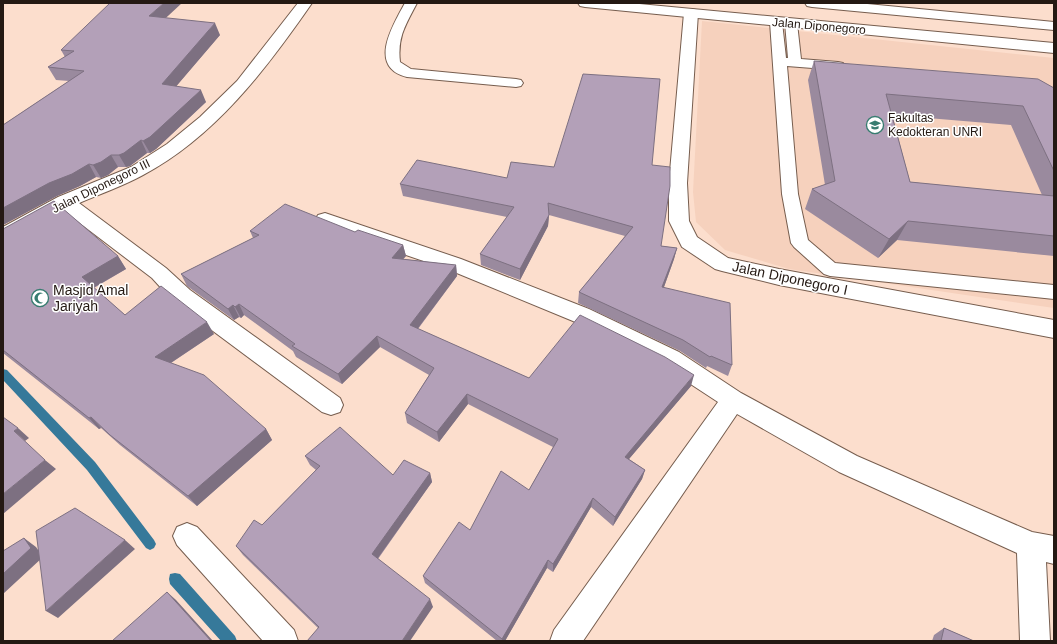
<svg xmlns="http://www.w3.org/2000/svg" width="1057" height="644" font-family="Helvetica,sans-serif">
  <rect width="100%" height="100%" fill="#fcdecd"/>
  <!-- built -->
  <path fill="#f6d1bd" d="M702,21L1054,58V308L789,269L725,250L696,222L693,192Z"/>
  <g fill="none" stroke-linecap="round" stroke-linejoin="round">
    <!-- stream -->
    <path fill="#36799a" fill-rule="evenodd" d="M3,369L7,370L95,462L154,540L156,544L154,548L150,550L146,548L87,470L3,380Z
      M175,573L180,574L235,636L237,641H221L170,584L169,579L170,574Z"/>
    <!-- service casing -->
    <g stroke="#765d4e" stroke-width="2">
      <path id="service" d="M405,3H417C406,24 397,37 400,62L411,69L516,79L521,80L523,83L521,86L516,87L407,77C367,67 393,25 405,3Z
        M776,18L780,19L782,22L786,58H788L785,23L787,20H795L797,23L801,59L838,62L843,63L845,66L843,69L838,70L787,66L798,194L808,240L835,263L1054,285V299L830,276L824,274L794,247L791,243L782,194L770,22L772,19Z"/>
    </g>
    <!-- minor casing -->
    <g stroke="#765d4e" stroke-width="2">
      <path id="minor" d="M298,3H312C267,68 215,137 143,175C123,186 100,194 79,203L166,268L190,290L340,398L343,405L340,412L331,415L322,412L174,302L152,278L64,211L10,241L3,243V227L58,197L131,167L167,144L200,117L237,81Z
        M691,9L696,10L698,13L687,183L689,221L697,237L728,258L779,269L1054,320V338L779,285L722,271L715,269L682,247L669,221V183L684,13L686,10Z
        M325,213L461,259L589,309L679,352L741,393L857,456L1032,532L1054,536V564L1046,562L1050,641H1020L1017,553L839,472L737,414L583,641H550L554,630L718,402L663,366L573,321L447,269L318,225L315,220L318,215Z
        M187,523L197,527L294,630L298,641H263L177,545L173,536L177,527Z"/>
    </g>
    <!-- primary casing -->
    <g stroke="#765d4e" stroke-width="2">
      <path id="primary" d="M578,3H629L1054,43V53L585,7L580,6Z
        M805,3H857L1054,22V30L812,7L807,6Z"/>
    </g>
    <!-- service -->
    <use href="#service" fill="#fff" fill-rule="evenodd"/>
    <!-- minor -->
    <use href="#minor" fill="#fff" fill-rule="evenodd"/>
    <!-- primary -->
    <use href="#primary" fill="#fff" fill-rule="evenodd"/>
  </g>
  <!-- wall -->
  <path fill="#9a8a9e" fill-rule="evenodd" d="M166,18L220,35L176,86L206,102L156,149L150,153H147L130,166L126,167H118L108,175L101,178L96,177L80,186L57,196L3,225V125L69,81L56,80L48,67L65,57L61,50Z
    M814,61L1054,88V256L897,240L878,258L805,209L812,189L825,185L808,80ZM892,115L1011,125L1042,195L910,182Z
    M652,165L661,246L677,248L674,259L664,287L732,365L728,376L707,366L706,368L680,351L578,303L579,292L625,236L549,215L548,226L520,280L481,265L480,254L507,217L403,196L400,184L507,178L554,167Z
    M3,229L118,256L126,269L94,288L125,315L214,334L171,363L266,429L272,440L197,506L120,445L101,428L99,429L3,353Z
    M250,231L355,232L403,245L406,256L403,259L456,265L457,276L418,329L529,378L691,386L629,459L645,470L642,479L613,526L591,507L553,572L547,568L505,641H497L425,583L423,576L470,530L529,490L553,447L468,404L439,442L407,423L405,413L429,375L380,347L342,384L296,357L293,351L244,315L241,318L239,317L234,320L187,286L181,274L253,238Z
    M305,456L393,475L430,473L432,482L378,559L433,607L318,628L243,555L236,546L262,525L316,470L310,465Z
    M944,628L974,641H932L934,635Z"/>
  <!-- shaded-wall -->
  <path fill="#7d7081" d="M164,3H182L155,28L149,16Z
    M215,23L220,35L168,96L162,84Z
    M201,90L206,102L156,149L150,153L143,141Z
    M141,140L147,153L130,166L126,167L119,155Z
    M111,155L118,167L108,175L101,178L93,165Z
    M89,164L96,177L80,186L57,196L3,225V208L49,183Z
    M549,215L548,226L520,280V269Z
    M908,221L897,240L878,258L889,239Z
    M403,245L406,256L394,269L392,258Z
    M677,248L674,259L660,298L662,287Z
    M118,256L126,269L91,289L82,277Z
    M456,265L457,276L412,336L410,325Z
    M239,304L244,315L241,318L235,307Z
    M233,305L239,317L234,320L228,309Z
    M207,322L214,334L163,368L155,357Z
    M377,336L380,347L342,384L338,374Z
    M694,375L691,386L623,466L625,457Z
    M467,394L468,404L439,442L437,432Z
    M91,417L101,428L99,429L89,418Z
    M18,428L29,438L25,441L14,431Z
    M266,429L272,440L197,506L188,496Z
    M45,460L56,469L3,514V494Z
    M645,470L642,479L613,526L615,517Z
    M430,473L432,482L375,562L372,554Z
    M593,498L591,507L553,572V564Z
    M24,538L36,547L43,557L3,594V574Z
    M125,540L135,549L58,618L46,611Z
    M548,560L547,568L505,641H502V639Z
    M167,592L176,600L213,641H211Z
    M430,599L433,607L410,641H402Z"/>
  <!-- building -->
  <path fill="#b3a0b8" stroke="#7d7081" d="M110,3H164L149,16L215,23L162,84L201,90L150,137L143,141L141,140L124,153L119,155H111L101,162L93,165L89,164L72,174L49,183L3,208V125L84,71L48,67L74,51L61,50Z
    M814,61L1038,79L1054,88V171L1023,106L886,94L910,182L1054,196V236L908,221L889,239L812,189L835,181Z
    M583,74L660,79L652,165L670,167V186L661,246L677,248L662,287L730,303L732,365L711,356L710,357L683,340L579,292L633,227L548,203L549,215L520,269L480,254L514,207L400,184L417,160L507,178L511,162L554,167Z
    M54,201L118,256L82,277L125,315L161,286L207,322L155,357L204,375L266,429L188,496L110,435L91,417L89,418L3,350V229Z
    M285,204L355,232L358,230L403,245L392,258L456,265L410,325L529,378L580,315L665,357L694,375L625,457L645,470L615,517L593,498L553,564L548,560L502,639L423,576L459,522L470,530L501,471L529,490L558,439L467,394L437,432L405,413L434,368L377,336L338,374L292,346L295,344L239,304L235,307L233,305L228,309L181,274L259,235L250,231Z
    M3,417L18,428L14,431L45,460L3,494Z
    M340,427L393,475L404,460L430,473L372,554L430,599L402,641H307L319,627L236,546L254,520L262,525L320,466L305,456Z
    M75,508L125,540L46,611L36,531Z
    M24,538L31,548L3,574V551Z
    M167,592L211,641H112Z
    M944,628L974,641H941Z"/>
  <!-- icons -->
  <defs>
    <g id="university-ring" transform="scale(0.9)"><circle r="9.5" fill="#fff" stroke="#377c70" stroke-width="1.5"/><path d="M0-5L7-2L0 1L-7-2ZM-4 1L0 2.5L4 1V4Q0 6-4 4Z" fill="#377c70"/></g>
    <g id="mosque-ring" transform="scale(0.9)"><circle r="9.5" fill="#fff" stroke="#377c70" stroke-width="1.5"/><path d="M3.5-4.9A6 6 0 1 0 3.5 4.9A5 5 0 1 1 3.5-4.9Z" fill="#377c70"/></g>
  </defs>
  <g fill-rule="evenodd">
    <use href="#university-ring" x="875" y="125"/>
    <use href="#mosque-ring" x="40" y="298"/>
  </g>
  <g text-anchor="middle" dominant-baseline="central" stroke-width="3" stroke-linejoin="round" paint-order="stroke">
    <!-- far-street labels -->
    <g font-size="12" fill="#241913" stroke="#fff">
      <text transform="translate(819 26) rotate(5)">Jalan Diponegoro</text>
      <text transform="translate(101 186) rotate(-26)">Jalan Diponegoro III</text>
    </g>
    <!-- far-poi labels -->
    <g font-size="12" fill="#241913" stroke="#fff" text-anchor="start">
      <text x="888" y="118">Fakultas<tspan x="888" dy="14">Kedokteran UNRI</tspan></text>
    </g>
    <!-- street labels -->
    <g font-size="14" fill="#241913" stroke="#fff">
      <text transform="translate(790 278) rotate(12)">Jalan Diponegoro I</text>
    </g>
    <!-- poi labels -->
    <g font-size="14" fill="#241913" stroke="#fff" text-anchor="start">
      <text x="53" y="290">Masjid Amal<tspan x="53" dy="16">Jariyah</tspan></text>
    </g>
  </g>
  <!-- border -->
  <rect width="1057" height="644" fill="none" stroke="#241913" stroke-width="8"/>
</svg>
